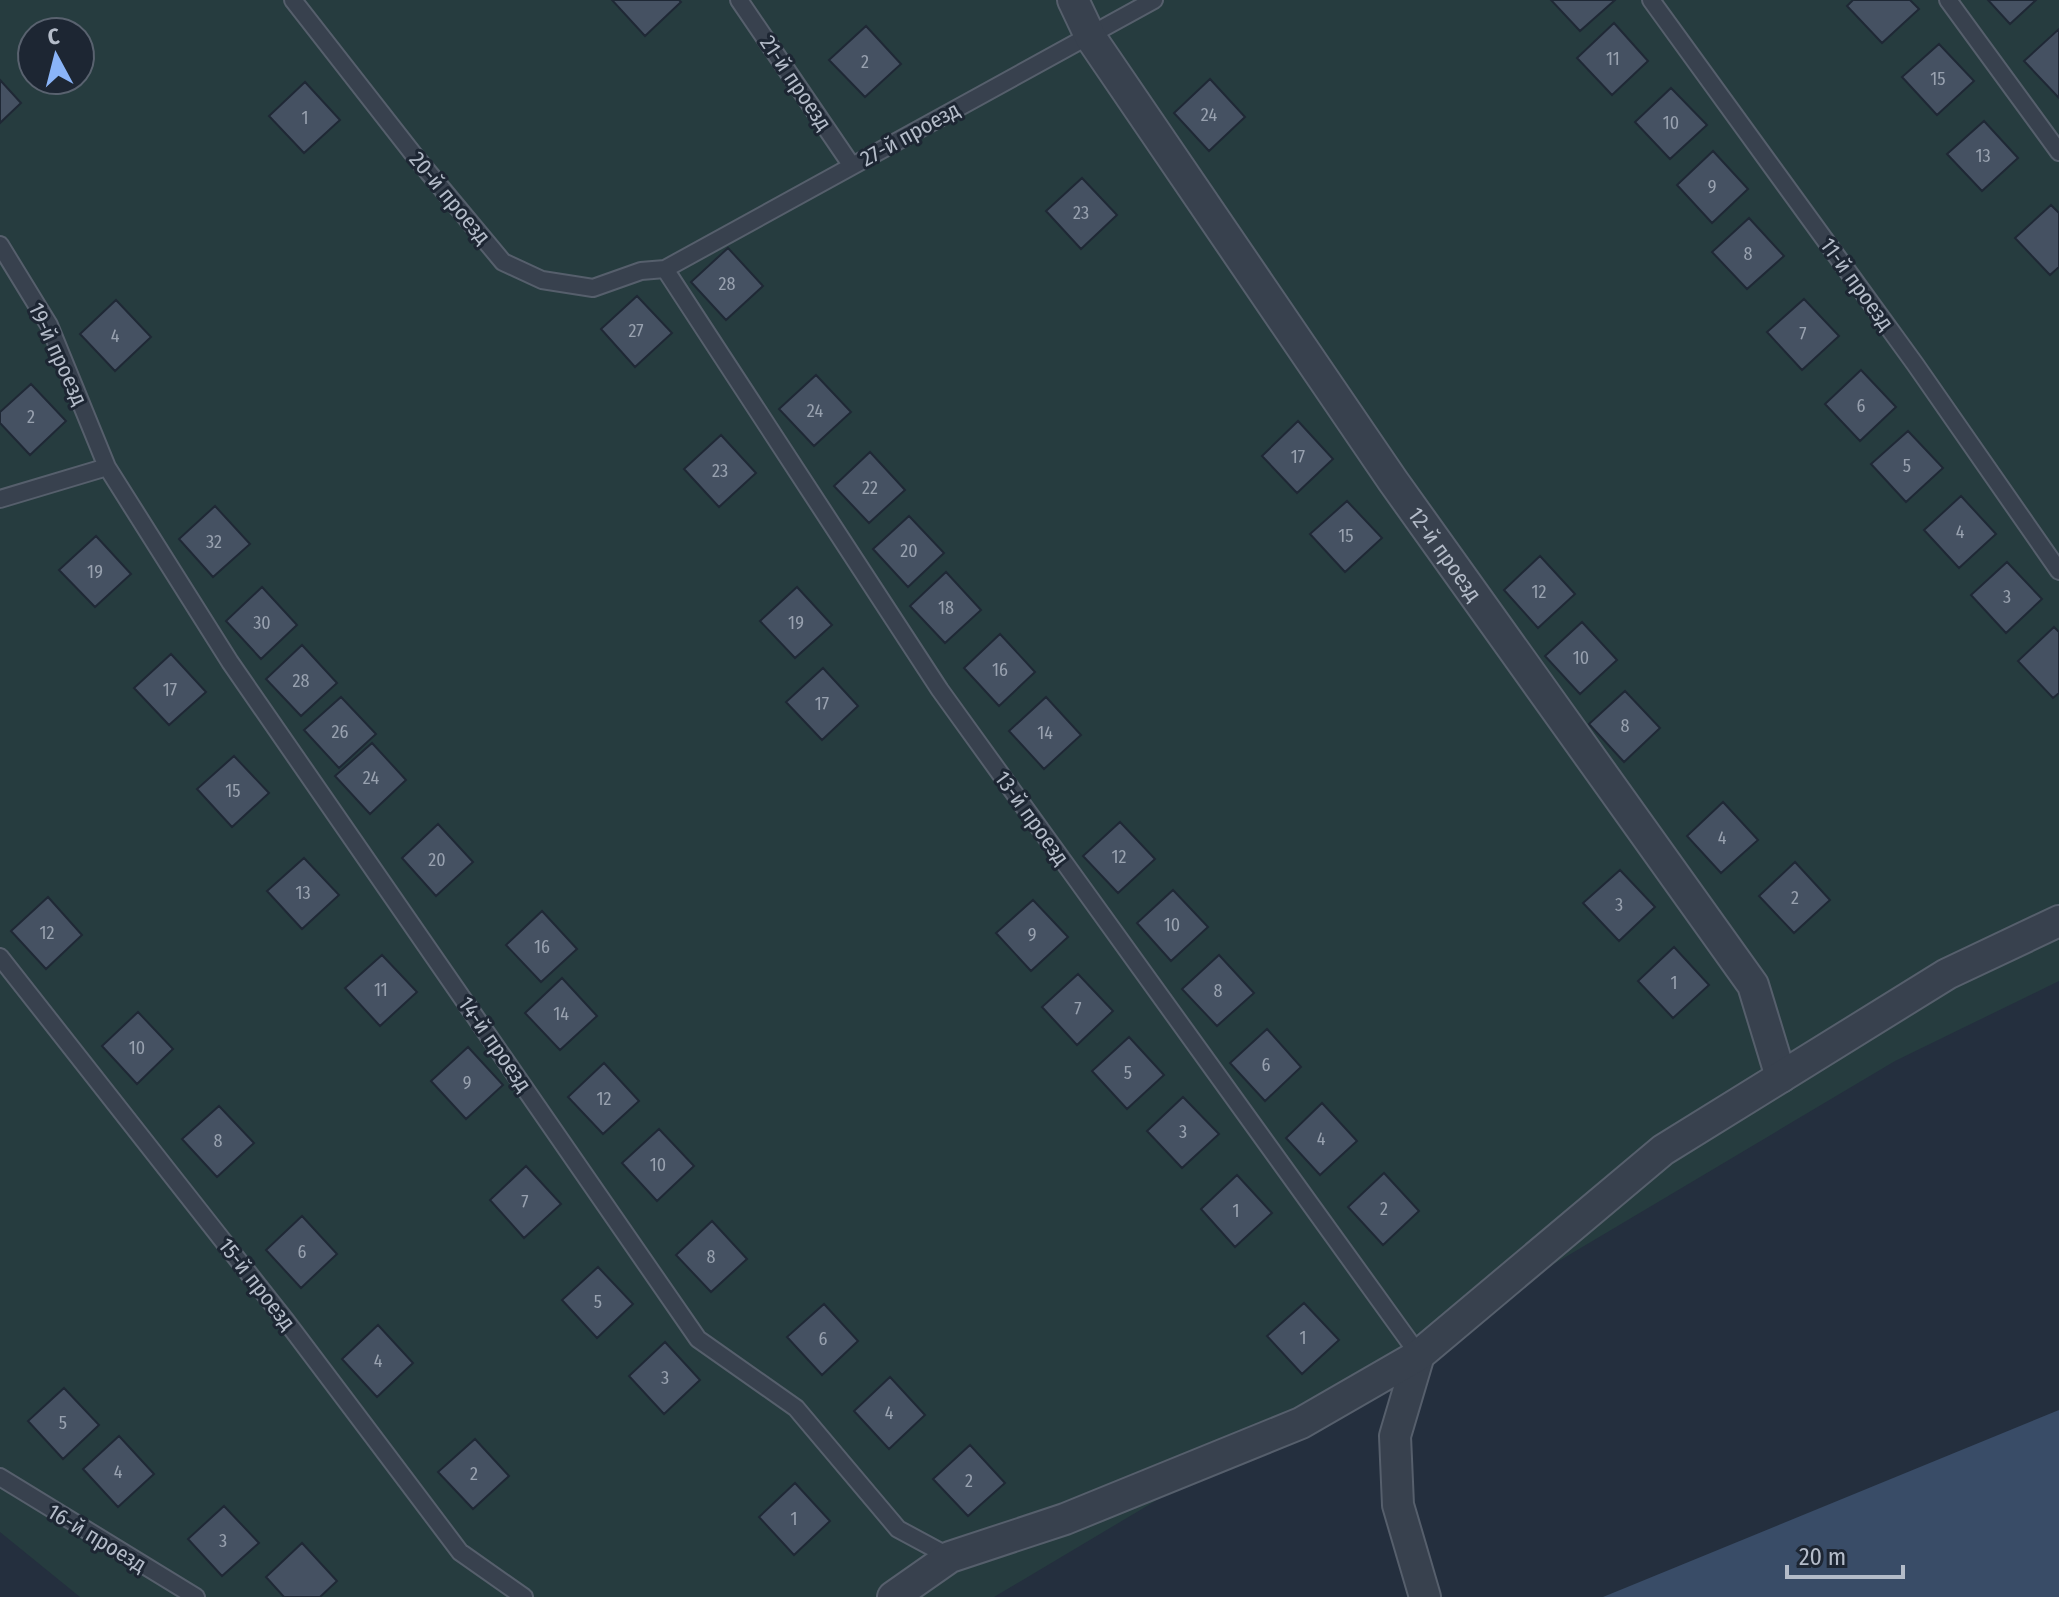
<svg xmlns="http://www.w3.org/2000/svg" width="2059" height="1597" font-family="'Fira Sans Condensed',sans-serif">
  <rect width="100%" height="100%" fill="#242f3e"/>
  <!-- green -->
  <path fill="#263c3f" fill-rule="evenodd" d="M0,0H2059V981L1895,1061L994,1597H80L0,1532ZM32,32H80V80H32Z"/>
  <!-- water -->
  <path fill="#394c67" d="M2059,1410V1597H1603Z"/>
  <!-- building -->
  <path fill="#455162" stroke="#1f2835" stroke-width="2" d="M612,0H679L681,2L645,36Z
    M1551,0H1615L1580,31Z
    M1853,0H1910L1919,9L1882,43L1847,6Z
    M1988,0H2036L2010,24Z
    M1614,23L1648,61L1612,95L1577,58Z
    M866,26L901,64L865,97L829,60Z
    M2059,29V98L2024,61Z
    M1939,44L1974,81L1937,115L1902,77Z
    M1210,79L1245,117L1209,151L1174,113Z
    M0,80L21,103L0,123Z
    M305,82L340,120L304,153L269,116Z
    M1671,88L1707,125L1670,159L1635,122Z
    M1984,121L2018,158L1982,191L1947,154Z
    M1713,151L1748,189L1712,223L1677,185Z
    M1082,178L1117,215L1081,249L1046,211Z
    M2051,205L2059,213V267L2050,275L2015,238Z
    M1749,218L1784,256L1747,289L1712,252Z
    M728,248L763,286L726,320L691,282Z
    M637,296L672,333L635,367L601,329Z
    M1804,299L1839,336L1802,370L1767,332Z
    M116,300L151,337L115,371L80,334Z
    M1861,370L1896,407L1860,441L1825,404Z
    M816,375L851,412L814,446L779,409Z
    M31,384L66,421L30,455L0,423V412Z
    M1298,421L1333,459L1297,493L1262,456Z
    M1908,431L1943,468L1906,502L1871,464Z
    M721,435L756,473L719,507L684,469Z
    M870,452L905,490L869,523L834,486Z
    M1961,496L1996,534L1959,568L1924,530Z
    M1347,501L1382,538L1345,572L1310,534Z
    M215,506L250,544L213,577L179,539Z
    M909,516L944,553L908,587L873,549Z
    M96,536L131,574L95,607L59,570Z
    M1540,556L1575,594L1538,628L1504,590Z
    M2007,562L2042,599L2006,633L1971,595Z
    M946,572L981,610L945,643L910,606Z
    M262,587L297,625L261,659L226,621Z
    M797,587L832,625L795,658L760,621Z
    M1582,622L1617,660L1580,694L1545,656Z
    M2054,627L2059,632V693L2053,698L2018,661Z
    M1000,634L1035,672L999,706L964,668Z
    M302,645L337,683L301,716L266,679Z
    M171,654L206,692L169,725L134,688Z
    M823,668L858,706L822,740L786,702Z
    M1625,691L1660,728L1624,762L1589,724Z
    M341,697L376,734L339,768L304,730Z
    M1046,697L1081,735L1044,769L1009,731Z
    M372,743L406,780L370,814L335,776Z
    M234,756L269,793L232,827L197,789Z
    M1723,802L1758,840L1721,873L1687,836Z
    M1120,822L1155,859L1118,893L1083,856Z
    M438,824L473,862L436,896L402,858Z
    M304,858L339,895L302,929L267,891Z
    M1795,862L1830,900L1794,933L1759,896Z
    M1620,870L1655,907L1619,941L1583,903Z
    M1173,890L1208,927L1171,961L1137,923Z
    M48,897L82,935L46,969L11,931Z
    M1033,900L1068,937L1031,971L996,933Z
    M542,911L577,949L541,982L506,945Z
    M1674,947L1709,985L1673,1018L1638,981Z
    M382,955L417,992L380,1026L345,988Z
    M1219,955L1254,993L1217,1026L1182,989Z
    M1078,974L1113,1011L1077,1045L1042,1007Z
    M562,978L597,1016L560,1050L525,1013Z
    M138,1012L173,1049L137,1084L102,1046Z
    M1267,1029L1301,1067L1265,1101L1230,1063Z
    M1129,1037L1164,1075L1127,1109L1092,1071Z
    M468,1047L503,1085L466,1119L431,1081Z
    M604,1063L639,1101L603,1134L568,1097Z
    M1183,1097L1219,1134L1182,1168L1147,1131Z
    M1322,1103L1357,1141L1320,1175L1286,1138Z
    M219,1106L254,1143L217,1177L182,1139Z
    M659,1129L694,1166L657,1201L622,1163Z
    M526,1166L561,1204L524,1238L490,1200Z
    M1384,1173L1419,1211L1383,1245L1348,1207Z
    M1237,1175L1272,1213L1235,1247L1201,1209Z
    M302,1216L337,1254L301,1288L266,1250Z
    M712,1221L747,1259L711,1292L676,1255Z
    M598,1267L633,1304L597,1338L562,1300Z
    M1304,1303L1339,1340L1302,1374L1267,1336Z
    M824,1304L858,1341L822,1375L787,1337Z
    M378,1325L413,1363L377,1397L342,1359Z
    M665,1342L700,1380L664,1414L629,1376Z
    M890,1377L925,1415L889,1449L854,1411Z
    M64,1388L99,1425L63,1459L28,1421Z
    M119,1436L154,1474L118,1507L83,1469Z
    M475,1439L509,1476L473,1509L438,1472Z
    M970,1445L1005,1483L968,1516L933,1479Z
    M795,1483L830,1521L794,1555L759,1517Z
    M224,1506L259,1543L222,1576L188,1539Z
    M302,1543L337,1581L320,1597H284L266,1577Z"/>
  <g fill="none" stroke-linecap="round" stroke-linejoin="round">
    <!-- service casing -->
    <g stroke="#565f6c" stroke-width="20">
      <path id="service" d="M293,0L414,155L503,262L542,280L593,288L641,271L665,269L1154,0
        M739,0L852,166
        M1651,0L1915,364L2059,571
        M1948,0L2059,152
        M0,245L49,325L107,467L230,662L698,1339L796,1408L898,1529L950,1557
        M665,269L940,690L1419,1355
        M0,499L107,467
        M0,957L286,1321L460,1552L524,1597
        M0,1477L196,1597"/>
    </g>
    <!-- minor casing -->
    <g stroke="#565f6c" stroke-width="34">
      <g id="minor">
        <path id="s1" d="M1073,0L1091,38L1393,481L1753,985L1781,1077"/>
        <path d="M1419,1355L1395,1436L1398,1505L1425,1597"/>
        <path d="M893,1597L950,1557L1065,1519L1301,1423L1419,1355L1663,1150L1947,974L2059,921"/>
      </g>
    </g>
    <!-- service -->
    <use href="#service" stroke="#38414e" stroke-width="16"/>
    <!-- minor -->
    <use href="#minor" stroke="#38414e" stroke-width="30"/>
  </g>
  <g text-anchor="middle" dominant-baseline="central" stroke-width="6" stroke-linejoin="round" paint-order="stroke">
    <!-- number labels -->
    <g font-size="18" fill="#98a1af">
      <text x="1613" y="59">11</text>
      <text x="865" y="62">2</text>
      <text x="1938" y="79">15</text>
      <text x="1209" y="115">24</text>
      <text x="305" y="118">1</text>
      <text x="1671" y="123">10</text>
      <text x="1983" y="156">13</text>
      <text x="1712" y="187">9</text>
      <text x="1081" y="213">23</text>
      <text x="1748" y="254">8</text>
      <text x="727" y="284">28</text>
      <text x="636" y="331">27</text>
      <text x="1803" y="334">7</text>
      <text x="115" y="336">4</text>
      <text x="1861" y="406">6</text>
      <text x="815" y="411">24</text>
      <text x="31" y="417">2</text>
      <text x="1298" y="457">17</text>
      <text x="1907" y="466">5</text>
      <text x="720" y="471">23</text>
      <text x="870" y="488">22</text>
      <text x="1960" y="532">4</text>
      <text x="1346" y="536">15</text>
      <text x="214" y="542">32</text>
      <text x="909" y="551">20</text>
      <text x="95" y="572">19</text>
      <text x="1539" y="592">12</text>
      <text x="2007" y="597">3</text>
      <text x="946" y="608">18</text>
      <text x="262" y="623">30</text>
      <text x="796" y="623">19</text>
      <text x="1581" y="658">10</text>
      <text x="1000" y="670">16</text>
      <text x="301" y="681">28</text>
      <text x="170" y="690">17</text>
      <text x="822" y="704">17</text>
      <text x="1625" y="726">8</text>
      <text x="340" y="732">26</text>
      <text x="1045" y="733">14</text>
      <text x="371" y="778">24</text>
      <text x="233" y="791">15</text>
      <text x="1722" y="838">4</text>
      <text x="1119" y="857">12</text>
      <text x="437" y="860">20</text>
      <text x="303" y="893">13</text>
      <text x="1795" y="898">2</text>
      <text x="1619" y="905">3</text>
      <text x="1172" y="925">10</text>
      <text x="47" y="933">12</text>
      <text x="1032" y="935">9</text>
      <text x="542" y="947">16</text>
      <text x="1674" y="983">1</text>
      <text x="381" y="990">11</text>
      <text x="1218" y="991">8</text>
      <text x="1078" y="1009">7</text>
      <text x="561" y="1014">14</text>
      <text x="137" y="1048">10</text>
      <text x="1266" y="1065">6</text>
      <text x="1128" y="1073">5</text>
      <text x="467" y="1083">9</text>
      <text x="604" y="1099">12</text>
      <text x="1183" y="1132">3</text>
      <text x="1321" y="1139">4</text>
      <text x="218" y="1141">8</text>
      <text x="658" y="1165">10</text>
      <text x="525" y="1202">7</text>
      <text x="1384" y="1209">2</text>
      <text x="1236" y="1211">1</text>
      <text x="302" y="1252">6</text>
      <text x="711" y="1257">8</text>
      <text x="598" y="1302">5</text>
      <text x="1303" y="1338">1</text>
      <text x="823" y="1339">6</text>
      <text x="378" y="1361">4</text>
      <text x="665" y="1378">3</text>
      <text x="889" y="1413">4</text>
      <text x="63" y="1423">5</text>
      <text x="118" y="1472">4</text>
      <text x="474" y="1474">2</text>
      <text x="969" y="1481">2</text>
      <text x="794" y="1519">1</text>
      <text x="223" y="1541">3</text>
    </g>
    <!-- street labels -->
    <g font-size="22" fill="#b4bcc9" stroke="#1d2633">
      <text transform="translate(796 83) rotate(56)">21-й проезд</text>
      <text transform="translate(910 134) rotate(-29)">27-й проезд</text>
      <text transform="translate(450 198) rotate(50)">20-й проезд</text>
      <text transform="translate(1857 284) rotate(54)">11-й проезд</text>
      <text transform="translate(58 354) rotate(65)">19-й проезд</text>
      <text stroke="none"><textPath href="#s1" startOffset="668">12-й проезд</textPath></text>
      <text transform="translate(1032 818) rotate(54)">13-й проезд</text>
      <text transform="translate(495 1044) rotate(55)">14-й проезд</text>
      <text transform="translate(257 1284) rotate(52)">15-й проезд</text>
      <text transform="translate(97 1538) rotate(31)">16-й проезд</text>
    </g>
  </g>
  <!-- north arrow -->
  <g transform="translate(56 56) rotate(353)"><circle r="38" fill="#1d2633" stroke="#59626f" stroke-width="2"/>
  <path d="M0-6L14 30L0 20L-14 30Z" fill="#8ab4f8"/>
  <text y="-12" font-size="22" font-weight="bold" text-anchor="middle" fill="#b4bcc9">С</text>
  </g>
  <!-- scale -->
  <path d="M1787 1565v12h116v-12" fill="none" stroke="#b4bcc9" stroke-width="4"/>
  <text x="1799" y="1565" font-size="24" fill="#b4bcc9" stroke="#1d2633" stroke-width="6" paint-order="stroke">20 m</text>
</svg>
